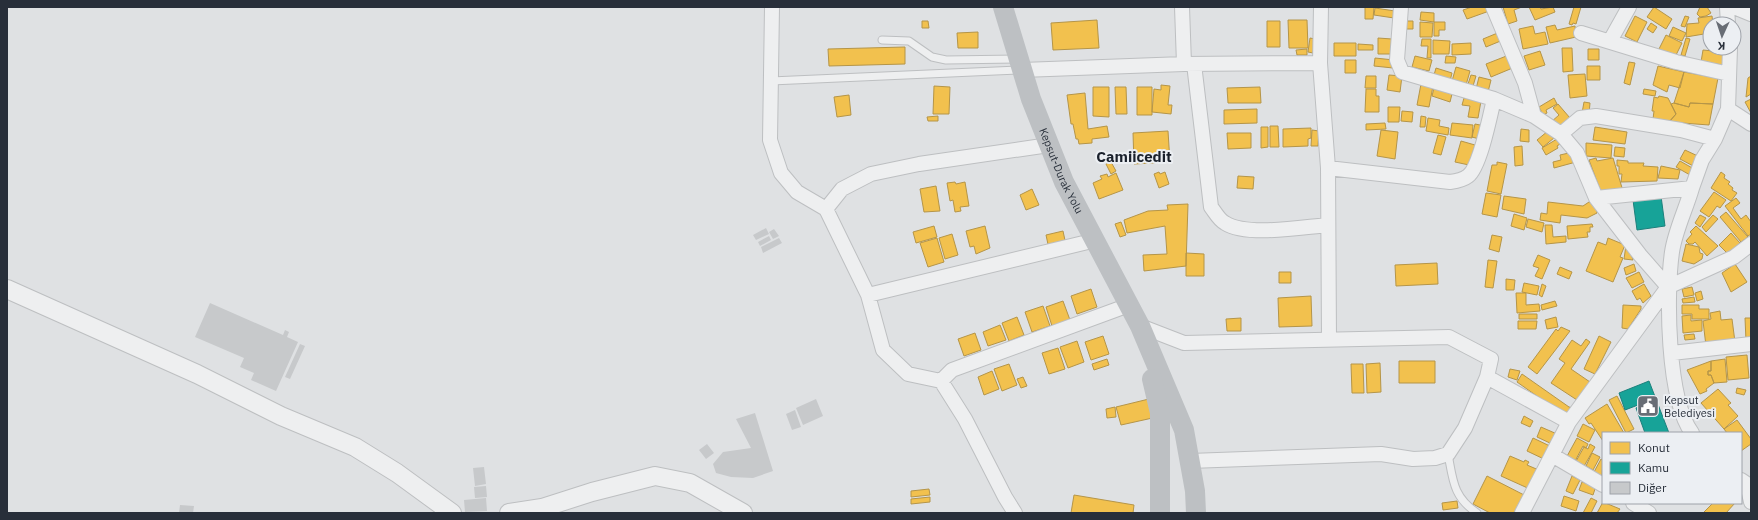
<svg xmlns="http://www.w3.org/2000/svg" width="1758" height="520" font-family="'IBM Plex Sans',sans-serif">
  <rect width="100%" height="100%" fill="#dfe1e3"/>
  <!-- homes -->
  <path fill="#f2c14e" stroke="#b59548" d="M1365,7H1374L1373,19H1365Z
    M1472,7H1491L1492,10L1467,19L1463,10Z
    M1503,7H1522L1514,10L1517,21L1508,24Z
    M1529,7H1540L1541,9L1553,7L1555,12L1535,20Z
    M1574,7H1581L1576,24L1573,23L1572,25L1569,24Z
    M1654,7L1672,19L1666,29L1647,17Z
    M1700,7H1707L1711,13L1706,16L1700,17L1697,14Z
    M1375,8L1395,11L1394,18L1374,15Z
    M1421,12L1434,13V22L1420,20Z
    M1635,16L1647,22L1637,42L1625,36Z
    M1685,16L1689,17L1685,27L1681,26Z
    M1712,16L1713,24H1710V33L1686,37L1687,24L1699,23L1698,18Z
    M1097,20L1099,48L1053,50L1051,23Z
    M1288,20H1307L1308,48H1289Z
    M922,21H928L929,28H922Z
    M1267,21H1280V47H1267Z
    M1406,21H1413V29H1406Z
    M1420,22L1433,23L1432,37H1420Z
    M1434,22H1445V30H1439V36H1434Z
    M1651,23L1657,27L1653,33L1647,29Z
    M1555,25L1557,30L1575,26L1576,37L1550,43L1546,27Z
    M1533,26L1535,34L1545,32L1548,44L1523,49L1519,29Z
    M1673,27L1686,33L1682,41L1669,36Z
    M978,32V48H958L957,33Z
    M1500,32L1503,40L1486,47L1483,39Z
    M1666,35L1682,43L1675,57L1659,49Z
    M1310,38L1315,39L1313,53L1308,52Z
    M1378,38L1392,39V54H1378Z
    M1686,38L1690,39L1685,56L1681,55Z
    M1422,39H1431V58H1427L1428,46H1421Z
    M1433,40L1450,41L1449,54H1433Z
    M1334,43H1356V56H1334Z
    M1471,43V54L1452,55V44Z
    M1358,44L1373,45V50H1358Z
    M905,47V64L829,66L828,49Z
    M1562,48H1572L1573,71L1563,72Z
    M1307,49V55H1297L1296,50Z
    M1588,49H1599V60H1588Z
    M1714,49L1725,51L1723,65L1701,62L1703,50L1713,51Z
    M1540,51L1545,65L1529,70L1524,56Z
    M1509,55L1515,67L1491,77L1486,64Z
    M1415,56L1432,60L1429,71L1412,67Z
    M1446,56L1456,57L1455,63H1445Z
    M1375,58L1394,60L1393,68L1374,66Z
    M1345,60H1356V73H1345Z
    M1629,62L1635,63L1630,85L1624,83Z
    M1587,66H1600V80H1587Z
    M1658,66L1684,72L1680,88L1669,85L1667,92L1653,85Z
    M1456,67L1470,71L1466,85L1452,81Z
    M1436,68L1452,73L1450,81L1434,75Z
    M1684,72L1718,78L1713,104L1690,103L1689,107L1674,103Z
    M1585,74L1587,96L1570,98L1568,75Z
    M1389,75L1402,76L1400,92L1387,90Z
    M1471,75L1476,76L1473,86L1468,84Z
    M1366,76H1376V88H1365Z
    M1751,76V94L1746,97L1748,78Z
    M1479,77L1491,80L1488,92L1476,89Z
    M1421,84L1433,86L1429,107L1417,105Z
    M1161,85L1170,86L1168,105H1172L1171,114L1152,112L1154,89L1161,90Z
    M934,86L950,87L949,114H933Z
    M1093,87H1109V117L1093,116Z
    M1115,87H1126L1127,114H1116Z
    M1137,87H1152V115H1137Z
    M1260,87L1261,103H1228L1227,88Z
    M1434,88L1452,94L1450,102L1432,96Z
    M1366,89H1376V96H1379V112H1365Z
    M1644,89L1656,91L1655,96L1643,94Z
    M1085,93L1088,129L1107,126L1109,137L1092,139V143L1079,144L1078,139H1076L1073,124H1071L1067,95Z
    M849,95L851,115L837,117L834,97Z
    M1659,96L1668,98L1676,114L1669,122L1653,119L1654,111H1652L1654,97L1658,98Z
    M1464,98L1481,101L1478,118L1468,117L1470,106L1462,105Z
    M1554,98L1557,104L1546,110L1547,113L1543,115L1539,107Z
    M1751,99V113L1745,102Z
    M1584,102L1590,103L1589,114L1582,113Z
    M1674,103L1689,107L1690,103L1713,104L1709,125L1669,122L1676,114L1671,104Z
    M1558,104L1570,118L1558,130L1551,122L1559,115L1553,108Z
    M1388,107H1400L1399,122H1388Z
    M1257,109V123L1224,124V110Z
    M1402,111L1413,112L1412,122L1401,121Z
    M938,116V121H928L927,117Z
    M1421,116L1426,117L1425,127H1420Z
    M1428,118L1440,120L1439,126L1449,128L1448,135L1426,131Z
    M1385,123L1386,129L1366,130V124Z
    M1452,123L1473,125L1472,138L1450,135Z
    M1475,124L1485,126L1483,140L1472,137Z
    M1270,126H1278L1279,147H1270Z
    M1261,127H1268V147L1261,148Z
    M1595,127L1627,132L1625,144L1593,140Z
    M1311,128V138L1308,139V146L1283,147V129Z
    M1521,129L1529,130V142L1520,141Z
    M1312,130L1319,131L1318,146H1311Z
    M1381,130L1398,132L1395,159L1377,156Z
    M1168,131L1170,162L1134,164L1133,133Z
    M1548,131L1554,138L1543,147L1537,140Z
    M1227,133H1251V148L1228,149Z
    M1438,135L1446,137L1441,155L1433,153Z
    M1557,139L1560,144L1557,146L1558,148L1546,155L1542,148Z
    M1461,141L1475,145L1469,165L1455,162Z
    M1586,143L1612,145L1611,158L1586,156Z
    M1522,146L1523,165L1515,166L1514,147Z
    M1615,147L1625,148L1624,157L1614,156Z
    M1685,150L1702,158L1697,168L1680,159Z
    M1573,152L1576,162L1554,168L1553,162L1561,160L1560,155Z
    M1596,158L1597,161L1613,158L1623,191L1602,195L1589,160Z
    M1617,160L1628,161V163H1644L1643,166L1658,167L1657,181L1621,182L1622,174H1619V166H1617Z
    M1680,161L1694,169L1690,175L1676,167Z
    M1111,162L1116,171L1111,174L1106,164Z
    M1497,162L1507,164L1501,194L1487,191L1492,165H1497Z
    M1661,166L1680,170L1678,179L1658,178Z
    M1159,172L1160,174L1165,172L1169,184L1159,188L1154,174Z
    M1721,172L1725,175L1724,178L1730,182L1728,184L1733,188L1732,190L1737,193L1731,201L1711,188Z
    M1116,173L1123,190L1099,199L1093,183L1102,179L1100,176L1107,174L1108,177Z
    M1238,176L1254,177L1253,189L1237,188Z
    M955,182L956,184L965,182L969,206L960,207L961,211L955,212L953,200L950,201L947,183Z
    M936,186L940,211L924,212L920,189Z
    M1032,189L1039,205L1026,210L1020,195Z
    M1714,192L1726,200L1720,208L1717,206L1709,217L1700,211Z
    M1486,193L1501,195L1497,217L1482,214Z
    M1504,196L1526,199L1524,214L1502,209Z
    M1736,198L1740,203L1733,208L1741,219L1746,215L1751,222V234L1748,236L1725,206Z
    M1548,202L1583,206L1589,202L1596,203L1597,213L1587,218L1561,215L1560,223L1540,220L1541,213L1547,214Z
    M1188,204L1186,266L1144,271L1143,255L1167,254L1165,226L1127,233L1124,220L1148,211L1168,210L1167,205Z
    M1726,212L1748,237L1741,242L1720,217Z
    M1514,214L1527,218L1524,230L1511,226Z
    M1700,215L1706,218L1700,227L1695,223Z
    M1713,215L1718,219L1706,232L1702,227Z
    M1528,219L1544,223L1542,232L1526,227Z
    M1121,222L1126,235L1120,237L1115,224Z
    M1592,224L1593,227H1590V232H1587L1588,237L1568,239L1567,226Z
    M1545,225H1552L1553,237L1566,236V242L1546,244Z
    M934,226L937,237L916,243L913,232Z
    M985,226L990,248L976,254L974,246L970,247L966,231Z
    M1696,226L1718,246L1707,256L1695,242L1693,244H1689L1686,241L1692,234L1690,232Z
    M1063,231L1066,245L1049,249L1046,235Z
    M1731,233L1740,243L1728,254L1719,245Z
    M952,234L958,255L945,259L939,238Z
    M1492,235L1502,237L1499,252L1489,249Z
    M937,238L944,262L928,267L920,243Z
    M1608,238L1625,245L1620,257L1623,258L1613,282L1586,271L1598,242L1606,245Z
    M1686,244L1699,247L1700,253L1703,254L1702,259L1694,264L1682,261Z
    M1626,245L1629,246L1633,260L1624,259Z
    M1186,253L1204,254V276H1186Z
    M1538,255L1550,260L1542,279L1535,276L1539,268L1533,266Z
    M1488,260L1497,261L1493,288L1485,287Z
    M1437,263L1438,284L1396,286L1395,265Z
    M1634,264L1636,271L1626,275L1624,268Z
    M1735,264L1747,282L1731,292L1722,273Z
    M1560,267L1572,272L1569,279L1557,274Z
    M1279,272H1291V283H1279Z
    M1639,272L1644,282L1632,288L1626,278Z
    M1506,279L1515,280L1514,290H1506Z
    M1524,283L1539,286L1537,295L1522,292Z
    M1542,284L1546,286L1542,297L1539,295Z
    M1644,284L1651,296L1643,303L1640,298L1637,300L1632,291Z
    M1692,287L1694,295L1684,297L1682,289Z
    M1091,289L1097,307L1077,314L1071,296Z
    M1701,291L1703,299L1697,301L1695,293Z
    M1516,293H1526V305L1539,304L1540,311L1517,313Z
    M1311,296L1312,326L1279,327L1278,298Z
    M1694,297L1695,302L1683,303L1682,299Z
    M1063,301L1070,320L1052,326L1046,307Z
    M1555,301L1557,306L1542,310L1541,305Z
    M1623,305L1641,306V309L1628,329L1622,328Z
    M1682,305H1699V309H1709V319H1692V314H1682Z
    M1043,306L1050,326L1032,332L1025,312Z
    M1720,311L1721,320L1732,319L1735,342L1706,346L1703,321L1711,319L1710,313Z
    M1519,314H1537V319H1519Z
    M1691,315V321L1702,320V331L1683,333L1682,316Z
    M1017,317L1024,335L1009,341L1002,323Z
    M1556,317L1558,327L1547,329L1545,320Z
    M1241,318V331H1227L1226,319Z
    M1745,318H1751V341H1746Z
    M1518,321H1537L1536,329H1518Z
    M1000,325L1006,340L988,346L983,332Z
    M1561,327L1570,331L1537,374L1528,367L1556,329L1558,331Z
    M975,333L981,350L964,356L958,339Z
    M1694,334L1695,339L1685,340L1684,335Z
    M1103,336L1109,354L1091,360L1085,342Z
    M1599,336L1611,342L1595,374L1584,369Z
    M1586,339L1590,342L1571,369L1590,382L1577,400L1551,383L1565,363L1559,359L1572,340L1581,346Z
    M1077,341L1084,362L1068,368L1060,347Z
    M1058,348L1065,369L1049,374L1042,353Z
    M1747,355L1749,378L1728,380L1726,357Z
    M1107,359L1109,365L1094,370L1092,364Z
    M1725,359L1727,382L1714,383L1711,375H1708V371H1711V361Z
    M1399,361H1435V383H1399Z
    M1711,361V371H1708V375H1711L1714,383L1706,389L1707,391L1700,394L1687,370Z
    M1380,363L1381,392L1367,393L1366,364Z
    M1009,364L1017,385L1002,391L994,369Z
    M1351,364H1363L1364,393H1352Z
    M1510,369L1520,371L1517,380L1508,377Z
    M992,371L999,389L984,395L978,377Z
    M1522,374L1569,407L1573,408L1568,418L1517,382Z
    M1023,377L1027,386L1021,388L1017,379Z
    M1737,388L1746,390L1744,395L1736,393Z
    M1718,389L1731,403L1728,405L1738,416L1724,429L1701,403Z
    M1617,396L1634,429L1626,433L1609,400Z
    M1153,398L1157,417L1121,425L1116,407Z
    M1607,404L1624,433H1603V441L1591,423L1589,424L1585,418Z
    M1115,407L1116,417L1107,418L1106,409Z
    M1524,416L1533,421L1530,427L1521,423Z
    M1737,420L1751,439V444L1741,451V433H1727L1724,429Z
    M1583,424L1595,430L1589,442L1577,436Z
    M1541,427L1557,434L1552,444L1537,437Z
    M1533,438L1552,447L1546,460L1527,451Z
    M1577,438L1588,444L1586,448L1583,446L1574,463L1566,458Z
    M1590,444L1595,447L1583,468L1575,463L1584,447L1588,449Z
    M1592,453L1600,457L1593,470L1586,466Z
    M1510,456L1524,462L1525,460L1529,462L1527,465L1541,471L1532,490L1501,476Z
    M1601,459L1603,460L1602,477L1594,472Z
    M1487,476L1528,497L1519,513H1490L1473,504Z
    M1572,476L1580,480L1573,494L1566,491Z
    M1582,482L1596,486L1593,495L1579,490Z
    M929,489L930,495L911,497V491Z
    M1074,495L1134,505L1133,513H1071Z
    M1564,496L1579,501L1576,511L1561,506Z
    M930,497V502L911,504V499Z
    M1591,498L1597,501L1591,513H1583Z
    M1457,501L1458,508L1443,510L1442,503Z
    M1603,502L1620,509L1617,513H1597Z
    M1713,503H1735L1726,513H1703Z"/>
  <!-- public -->
  <path fill="#17a398" stroke="#1c807c" d="M1661,196L1665,226L1637,230L1633,200Z
    M1649,381L1669,433H1645L1636,408L1638,407V405L1625,410L1619,393Z"/>
  <!-- building -->
  <path fill="#c7c9cb" d="M766,228L769,234L756,240L753,235Z
    M774,229L779,236L773,239L769,232Z
    M769,236L771,240L760,246L758,242Z
    M779,238L782,243L763,253L761,247Z
    M210,303L283,335L285,330L289,332L287,337L298,342L276,391L251,380L254,373L240,367L244,358L195,337Z
    M300,344L305,346L290,379L285,377Z
    M816,399L823,416L803,425L796,408Z
    M795,410L801,427L792,430L786,414Z
    M755,413L773,471L753,478L731,477L716,473L713,464L723,452L751,448L736,419Z
    M707,444L714,453L706,459L699,450Z
    M484,467L486,484L475,486L473,468Z
    M486,486L487,497L475,498L474,487Z
    M486,498L487,511L465,512L464,500Z
    M180,505L194,506L193,513H179Z"/>
  <g fill="none" stroke-linecap="round" stroke-linejoin="round">
    <!-- service casing -->
    <g stroke="#bdbfc1" stroke-width="9">
      <path id="service" d="M882,40L909,41L932,57L946,60L1017,59
        M771,81L1020,70
        M1448,454C1453,480 1453,497 1477,513"/>
    </g>
    <!-- minor casing -->
    <g stroke="#bdbfc1" stroke-width="16">
      <path id="minor" d="M772,7L770,140L781,173L797,192L826,209L868,295L883,350L908,374L941,381L965,419L1005,497L1015,513
        M1182,7L1184,64
        M1321,7L1320,63L1328,168L1329,339
        M1401,7L1397,60L1402,72L1494,99L1534,116
        M1493,7L1525,83L1534,116L1561,134L1577,153L1596,198L1640,255L1668,287
        M1727,7L1728,24
        M1734,7L1751,14
        M1581,33L1676,62L1729,74
        M1610,41L1629,7
        M1194,64L1211,207C1215,212 1219,220 1225,223C1247,237 1302,227 1328,225
        M1022,70L1184,64L1320,63
        M1728,109L1751,124
        M1561,134L1580,118L1596,116L1681,130L1715,139
        M1328,168L1450,182C1457,181 1463,180 1468,176C1480,167 1490,116 1494,99
        M1596,198L1692,188L1702,160L1715,139L1728,109L1730,48
        M826,209L842,189L871,174L919,164L1049,145
        M868,295L1096,240
        M1140,326L1184,343L1449,337L1491,359L1487,377L1465,428L1448,454L1435,458L1413,459L1381,454L1190,461
        M1672,353L1751,344
        M1487,377L1569,422
        M941,381L952,370L1129,305
        M1692,433C1667,399 1666,294 1672,252C1675,231 1686,209 1692,188
        M1552,455L1603,485
        M1741,480L1747,484L1751,502
        M1633,503L1649,513
        M1522,513L1569,422L1668,287L1734,257L1751,244"/>
    </g>
    <!-- tertiary casing -->
    <g stroke="#bdbfc1" stroke-width="20">
      <path id="tertiary" d="M7,289L197,374L281,416L355,447L397,473L452,513
        M509,513L542,508L592,492L655,476L690,483L743,513"/>
    </g>
    <!-- service -->
    <use href="#service" stroke="#eeeff0" stroke-width="7"/>
    <!-- minor -->
    <use href="#minor" stroke="#eeeff0" stroke-width="14"/>
    <!-- tertiary -->
    <use href="#tertiary" stroke="#eeeff0" stroke-width="18"/>
    <!-- secondary -->
    <g stroke="#bdc0c3" stroke-width="20">
      <path id="s1" d="M1003,7L1031,99L1064,182L1140,326L1184,430L1195,491L1196,513"/>
      <path d="M1152,379L1160,413V513"/>
    </g>
  </g>
  <!-- icons -->
  <defs>
    <g id="civic-square" transform="scale(1.15)"><rect x="-9" y="-9" width="18" height="18" rx="4" fill="#686d75" stroke="#eceff3"/><path d="M-.6-6.5H3V-4.5H.6V-3L4-1V1h2V6H-6V1h2V-1L-.6-3ZM-1.2 2.5V6h2.4V2.5Z" fill="#fff"/></g>
  </defs>
  <g fill-rule="evenodd">
    <use href="#civic-square" x="1648" y="406"/>
  </g>
  <g text-anchor="middle" dominant-baseline="central" stroke-width="4" stroke-linejoin="round" paint-order="stroke">
    <!-- street labels -->
    <g font-size="11" fill="#282f3a" stroke="#eceff3">
      <text stroke="none"><textPath href="#s1" startOffset="174">Kepsut-Durak Yolu</textPath></text>
    </g>
    <!-- poi labels -->
    <g font-size="11" fill="#282f3a" stroke="#eceff3" text-anchor="start">
      <text x="1664" y="400">Kepsut<tspan x="1664" dy="13">Belediyesi</tspan></text>
    </g>
    <!-- district labels -->
    <g font-size="15" font-weight="bold" fill="#1a202b" stroke="#eceff3">
      <text x="1134" y="156">Camiicedit</text>
    </g>
  </g>
  <!-- border -->
  <rect width="1758" height="520" fill="none" stroke="#282f3a" stroke-width="16"/>
  <!-- legend -->
  <rect x="1602" y="432" width="140" height="72" fill="#eceff3" stroke="#9ea2a9"/>
  <rect x="1610" y="442" width="20" height="12" fill="#f2c14e" stroke="#9ea2a9"/>
  <text x="1638" y="452" font-size="12" fill="#282f3a">Konut</text>
  <rect x="1610" y="462" width="20" height="12" fill="#17a398" stroke="#9ea2a9"/>
  <text x="1638" y="472" font-size="12" fill="#282f3a">Kamu</text>
  <rect x="1610" y="482" width="20" height="12" fill="#c7c9cb" stroke="#9ea2a9"/>
  <text x="1638" y="492" font-size="12" fill="#282f3a">Diğer</text>
  <!-- north arrow -->
  <g transform="translate(1722 36) rotate(183)"><circle r="19" fill="#eceff3" stroke="#9ea2a9"/>
  <path d="M0-3L7 15L0 10L-7 15Z" fill="#686d75"/>
  <text y="-6" font-size="11" font-weight="bold" text-anchor="middle" fill="#282f3a">K</text>
  </g>
</svg>
